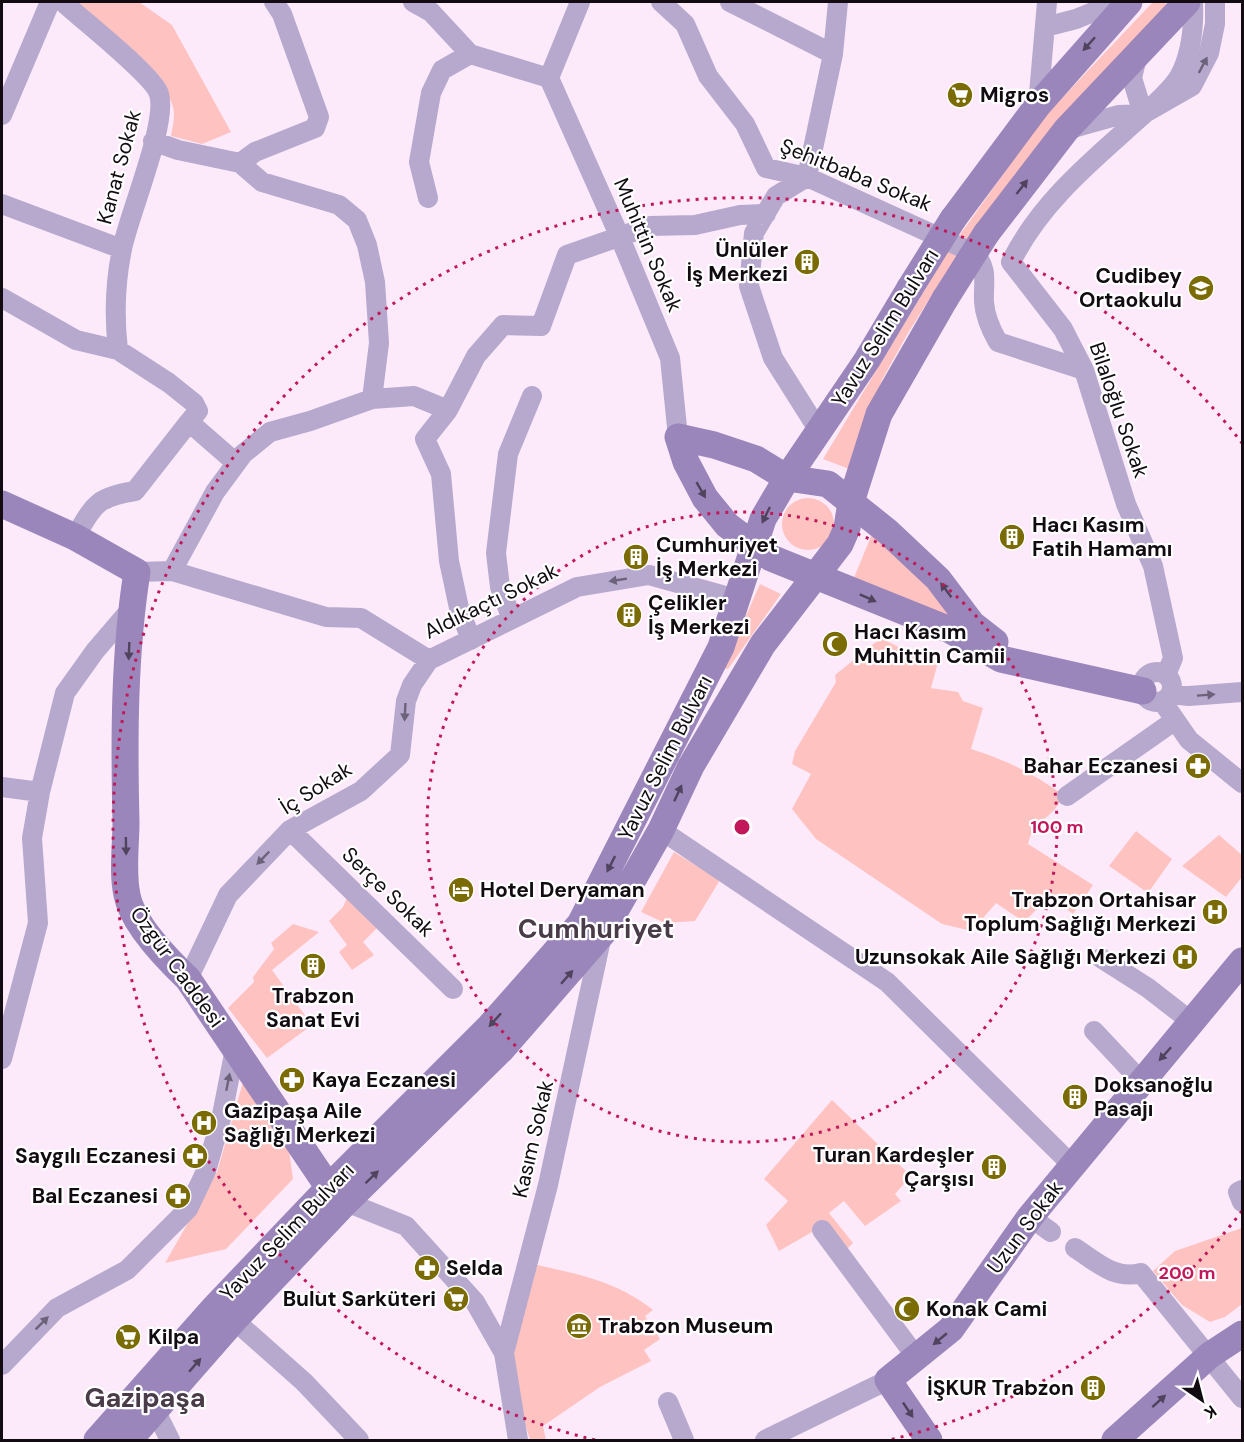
<svg xmlns="http://www.w3.org/2000/svg" width="1244" height="1442" font-family="'DM Sans',sans-serif">
  <rect width="100%" height="100%" fill="#fceafb"/>
  <!-- green -->
  <path fill="#fec3c1" d="M72,2H139L172,25L231,132L202,144L171,136C173,125 176,115 172,104C162,69 100,26 72,2Z
    M1153,2H1164L1168,5L1054,124L965,242L957,239L1044,117Z
    M950,248L959,252L908,333L882,380L849,469L823,459Z
    M782 524a26 26 0 1 1 52 0a26 26 0 1 1-52 0Z
    M872,534L893,547L962,623L853,580Z
    M760,584L781,594L728,669L723,668Z
    M881,638L920,658L940,655L931,688L958,692L963,701L983,708L971,749C1006,760 1033,773 1062,794C1058,817 1033,819 1028,844L1093,885L1073,914L1050,896L1024,922L996,903L972,931L942,924L816,839L792,809L811,774L792,764L795,751L836,682L835,675Z
    M1136,831L1172,859L1148,893L1109,866Z
    M1219,835L1242,855V877L1226,897L1182,866Z
    M674,852L720,880L695,921L665,923L641,912Z
    M348,895L377,928L363,942L374,955L352,970L339,952L347,945L329,921L343,907Z
    M293,924L319,932L272,970L312,1025L267,1058L228,1008L254,982L253,977L274,949L271,943Z
    M243,1082L288,1143L293,1179L226,1249L165,1263L217,1172Z
    M832,1100L911,1176L895,1194L901,1201L865,1226L844,1201L829,1213L853,1243L847,1249L826,1221L812,1232L779,1251L766,1225L788,1201L764,1179Z
    M1242,1228V1304L1225,1317L1210,1322L1182,1305L1153,1271L1175,1251Z
    M533,1264C577,1274 617,1281 653,1310L645,1316L660,1339L644,1350L651,1361L600,1387L543,1426L546,1440H530L521,1410L512,1347Z"/>
  <g fill="none" stroke-linecap="round" stroke-linejoin="round">
    <!-- street -->
    <path stroke="#b6a9cd" stroke-width="20" d="M63,2C82,20 153,75 159,94C168,123 129,214 122,249C115,283 114,316 118,350
      M413,2L431,12L470,54L549,78
      M661,2L685,24L708,76L745,124L766,168L807,177L974,253C989,269 983,283 984,302C985,316 991,330 998,342L1084,370
      M730,2L833,54
      M1045,27L1076,19L1118,2
      M1138,53L1132,78L1143,114
      M549,78L619,235L670,358L678,437
      M549,78L580,2
      M1038,105L1047,2
      M2,115L50,2
      M1069,129L1119,115L1143,114L1192,86L1209,53L1215,24V2
      M153,141L178,150L240,163L262,182L339,205L357,220L367,245L375,282L379,343L372,399
      M240,163L255,152L315,128L319,117L282,14L274,2
      M428,198L419,162L431,93L442,70L470,54
      M2,204L122,249
      M2,298L76,340L118,350L169,383L194,403L198,411L189,422L236,463
      M448,410L425,439L441,474L449,561L459,608L471,640
      M819,431L773,358L749,286L754,233L776,196L807,177L833,54L838,2
      M75,537C94,505 96,497 135,491L189,422
      M172,571L215,492L243,454L270,432L310,421L372,399L414,396L448,410L476,356L503,325L541,326L567,255L650,226L695,225L740,215L766,214
      M137,572L172,571L326,617L361,618L429,660
      M511,617L500,587L496,553L508,454L532,396
      M429,660L577,587L649,575L736,599
      M1142 687a15 15 0 1 1 30 0a15 15 0 1 1-30 0Z
      M1166,675L1173,658L1153,566L1126,504L1084,370L1063,329L1011,262C1037,209 1081,170 1124,132C1140,117 1168,95 1179,77C1191,55 1194,26 1193,2
      M1170,694L1189,696L1242,692
      M1162,701L1189,740L1242,783
      M2,787L40,792
      M1067,796L1174,721
      M290,830L453,989
      M661,830L887,982L1072,1165
      M1101,958L1148,988L1193,1023
      M188,979L228,895L290,830L361,791L400,755L406,701L412,685L429,660
      M1094,1031L1141,1081
      M2,1059L38,923L32,838L40,792L65,693L95,651L131,609
      M1242,1190L1238,1192L1242,1202
      M346,1202L406,1226L475,1302L504,1353L518,1440
      M1030,1217L1051,1232
      M822,1230L917,1358
      M1075,1248C1097,1262 1114,1280 1141,1273L1242,1398
      M234,1320L304,1382L359,1440
      M504,1353L548,1185L602,935
      M2,1365L57,1308L127,1270L188,1209L206,1171L222,1115L235,1049
      M668,1402L684,1440
      M155,1410L170,1440
      M765,1440L888,1380"/>
    <!-- secondary -->
    <path stroke="#9a86ba" stroke-width="27" d="M953,219L1038,105L1129,2
      M986,234L1066,130L1187,2
      M678,437L686,462L705,498L727,525L771,558L950,630L1001,659L1143,691
      M678,437L714,445L756,459L787,478L828,484L888,532L938,579L972,624L995,642
      M2,504L75,537L137,572C124,654 124,739 126,822C126,845 122,872 127,895C132,923 168,960 188,979L329,1188
      M97,1440L215,1307L338,1178L490,1026L580,924L721,647L763,519L787,478L867,360L910,288
      M129,1440L234,1320L346,1202L502,1049L602,934L661,830L691,766L763,644L840,544L847,528L851,502L879,414L945,299
      M929,1440L888,1380L951,1329L1030,1217L1242,961
      M1115,1440L1210,1355L1242,1334"/>
    <!-- secondary-bridge -->
    <path stroke="#9a86ba" stroke-width="27" d="M910,288L953,219
      M945,299L986,234"/>
  </g>
  <!-- one-way arrows -->
  <defs><path id="oneway-solid" d="M-6-.8H1V-3.2L6.5 0L1 3.2V.8H-6Z" transform="scale(1.5)"/></defs>
  <g fill="#4f435e">
    <use href="#oneway-solid" transform="translate(1089 44) rotate(132)"/>
    <use href="#oneway-solid" transform="translate(1022 187) rotate(-52)"/>
    <use href="#oneway-solid" transform="translate(701 490) rotate(60)"/>
    <use href="#oneway-solid" transform="translate(766 515) rotate(116)"/>
    <use href="#oneway-solid" transform="translate(946 590) rotate(-127)"/>
    <use href="#oneway-solid" transform="translate(868 598) rotate(24)"/>
    <use href="#oneway-solid" transform="translate(129 651) rotate(92)"/>
    <use href="#oneway-solid" transform="translate(678 793) rotate(-65)"/>
    <use href="#oneway-solid" transform="translate(126 846) rotate(89)"/>
    <use href="#oneway-solid" transform="translate(611 864) rotate(117)"/>
    <use href="#oneway-solid" transform="translate(567 977) rotate(-49)"/>
    <use href="#oneway-solid" transform="translate(495 1020) rotate(132)"/>
    <use href="#oneway-solid" transform="translate(1165 1054) rotate(132)"/>
    <use href="#oneway-solid" transform="translate(372 1177) rotate(-44)"/>
    <use href="#oneway-solid" transform="translate(940 1339) rotate(140)"/>
    <use href="#oneway-solid" transform="translate(195 1365) rotate(-49)"/>
    <use href="#oneway-solid" transform="translate(1159 1401) rotate(-42)"/>
    <use href="#oneway-solid" transform="translate(908 1410) rotate(56)"/>
  </g>
  <g fill="#6c6279">
    <use href="#oneway-solid" transform="translate(1203 65) rotate(-62)"/>
    <use href="#oneway-solid" transform="translate(618 580) rotate(171)"/>
    <use href="#oneway-solid" transform="translate(1206 695) rotate(-4)"/>
    <use href="#oneway-solid" transform="translate(405 712) rotate(93)"/>
    <use href="#oneway-solid" transform="translate(263 858) rotate(134)"/>
    <use href="#oneway-solid" transform="translate(228 1082) rotate(-79)"/>
    <use href="#oneway-solid" transform="translate(42 1323) rotate(-45)"/>
  </g>
  <!-- distance rings -->
  <g fill="none" stroke="#c2185b" stroke-width="3" stroke-dasharray="3 6">
    <circle cx="742" cy="827" r="315"/>
    <path d="M1242 1211A630 630 0 0 1 889 1440M595 1440A630 630 0 1 1 1242 443"/>
  </g>
  <!-- icons -->
  <defs>
    <g id="supermarket-disc" transform="scale(1.35)"><circle r="9.5" fill="#7a6b04" stroke="#fefefe"/><path d="M-6-5.5h2.5l.6 2H6L4.5 2H-2.5L-4.4-4H-6ZM-1.5 3.2a1.3 1.3 0 1 0 .1 0ZM3 3.2a1.3 1.3 0 1 0 .1 0Z" fill="#fff"/></g>
    <g id="building-disc" transform="scale(1.35)"><circle r="9.5" fill="#7a6b04" stroke="#fefefe"/><path d="M-4-6H4V6H1V3H-1V6H-4ZM-2.5-4.3h1.7v1.8h-1.7ZM.8-4.3h1.7v1.8H.8ZM-2.5-1h1.7V.8h-1.7ZM.8-1h1.7V.8H.8Z" fill="#fff"/></g>
    <g id="school-disc" transform="scale(1.35)"><circle r="9.5" fill="#7a6b04" stroke="#fefefe"/><path d="M0-5L7-2L0 1L-7-2ZM-4 1L0 2.5L4 1V4Q0 6-4 4Z" fill="#fff"/></g>
    <g id="mosque-disc" transform="scale(1.35)"><circle r="9.5" fill="#7a6b04" stroke="#fefefe"/><path d="M3.5-4.9A6 6 0 1 0 3.5 4.9A5 5 0 1 1 3.5-4.9Z" fill="#fff"/></g>
    <g id="pharmacy-disc" transform="scale(1.35)"><circle r="9.5" fill="#7a6b04" stroke="#fefefe"/><path d="M-2-6h4v4h4v4h-4v4h-4v-4h-4v-4h4Z" fill="#fff"/></g>
    <g id="hotel-disc" transform="scale(1.35)"><circle r="9.5" fill="#7a6b04" stroke="#fefefe"/><path d="M-6-4.5h1.5V1H6V5H4.5V3h-9V5H-6ZM-4 0a1.8 1.8 0 1 1 3.6 0ZM.5 0V-2.5h3Q6-2.5 6 0Z" fill="#fff"/></g>
    <g id="hospital-disc" transform="scale(1.35)"><circle r="9.5" fill="#7a6b04" stroke="#fefefe"/><path d="M-5-5h3v3.5h4V-5h3V5h-3V1.5h-4V5h-3Z" fill="#fff"/></g>
    <g id="museum-disc" transform="scale(1.35)"><circle r="9.5" fill="#7a6b04" stroke="#fefefe"/><path d="M0-6L6-3V-2H-6V-3ZM-5-1h2V3h-2ZM-1-1h2V3h-2ZM3-1h2V3H3ZM-6 4H6V6H-6Z" fill="#fff"/></g>
  </defs>
  <g fill-rule="evenodd">
    <use href="#supermarket-disc" x="960" y="95"/>
    <use href="#building-disc" x="807" y="262"/>
    <use href="#school-disc" x="1201" y="288"/>
    <use href="#building-disc" x="1012" y="537"/>
    <use href="#building-disc" x="636" y="557"/>
    <use href="#building-disc" x="629" y="615"/>
    <use href="#mosque-disc" x="835" y="644"/>
    <use href="#pharmacy-disc" x="1198" y="766"/>
    <use href="#hotel-disc" x="461" y="890"/>
    <use href="#hospital-disc" x="1215" y="912"/>
    <use href="#hospital-disc" x="1185" y="957"/>
    <use href="#building-disc" x="313" y="966"/>
    <use href="#pharmacy-disc" x="292" y="1080"/>
    <use href="#building-disc" x="1075" y="1097"/>
    <use href="#hospital-disc" x="204" y="1123"/>
    <use href="#pharmacy-disc" x="195" y="1156"/>
    <use href="#building-disc" x="994" y="1167"/>
    <use href="#pharmacy-disc" x="178" y="1196"/>
    <use href="#pharmacy-disc" x="427" y="1268"/>
    <use href="#supermarket-disc" x="456" y="1299"/>
    <use href="#mosque-disc" x="907" y="1309"/>
    <use href="#museum-disc" x="579" y="1326"/>
    <use href="#supermarket-disc" x="128" y="1337"/>
    <use href="#building-disc" x="1093" y="1388"/>
  </g>
  <g text-anchor="middle" dominant-baseline="central" stroke-width="4.5" stroke-linejoin="round" paint-order="stroke">
    <!-- poi labels -->
    <g font-size="21" font-weight="bold" fill="#120c12" stroke="#fefefe" text-anchor="start">
      <text x="980" y="95">Migros</text>
      <text x="788" y="250" text-anchor="end">Ünlüler<tspan x="788" dy="24">İş Merkezi</tspan></text>
      <text x="1182" y="276" text-anchor="end">Cudibey<tspan x="1182" dy="24">Ortaokulu</tspan></text>
      <text x="1032" y="525">Hacı Kasım<tspan x="1032" dy="24">Fatih Hamamı</tspan></text>
      <text x="656" y="545">Cumhuriyet<tspan x="656" dy="24">İş Merkezi</tspan></text>
      <text x="648" y="603">Çelikler<tspan x="648" dy="24">İş Merkezi</tspan></text>
      <text x="854" y="632">Hacı Kasım<tspan x="854" dy="24">Muhittin Camii</tspan></text>
      <text x="1178" y="766" text-anchor="end">Bahar Eczanesi</text>
      <text x="480" y="890">Hotel Deryaman</text>
      <text x="1196" y="900" text-anchor="end">Trabzon Ortahisar<tspan x="1196" dy="24">Toplum Sağlığı Merkezi</tspan></text>
      <text x="1166" y="957" text-anchor="end">Uzunsokak Aile Sağlığı Merkezi</text>
      <text x="313" y="996" text-anchor="middle">Trabzon<tspan x="313" dy="24">Sanat Evi</tspan></text>
      <text x="312" y="1080">Kaya Eczanesi</text>
      <text x="1094" y="1085">Doksanoğlu<tspan x="1094" dy="24">Pasajı</tspan></text>
      <text x="224" y="1111">Gazipaşa Aile<tspan x="224" dy="24">Sağlığı Merkezi</tspan></text>
      <text x="974" y="1155" text-anchor="end">Turan Kardeşler<tspan x="974" dy="24">Çarşısı</tspan></text>
      <text x="176" y="1156" text-anchor="end">Saygılı Eczanesi</text>
      <text x="158" y="1196" text-anchor="end">Bal Eczanesi</text>
      <text x="446" y="1268">Selda</text>
      <text x="436" y="1299" text-anchor="end">Bulut Sarküteri</text>
      <text x="926" y="1309">Konak Cami</text>
      <text x="598" y="1326">Trabzon Museum</text>
      <text x="148" y="1337">Kilpa</text>
      <text x="1074" y="1388" text-anchor="end">İŞKUR Trabzon</text>
    </g>
    <!-- street labels -->
    <g font-size="21" fill="#120c12" stroke="#fefefe">
      <text transform="translate(119 167) rotate(-75)">Kanat Sokak</text>
      <text transform="translate(856 175) rotate(22)">Şehitbaba Sokak</text>
      <text transform="translate(648 245) rotate(67)">Muhittin Sokak</text>
      <text transform="translate(885 328) rotate(-58)">Yavuz Selim Bulvarı</text>
      <text transform="translate(1119 410) rotate(71)">Bilaloğlu Sokak</text>
      <text transform="translate(491 601) rotate(-26)">Aldıkaçtı Sokak</text>
      <text transform="translate(665 758) rotate(-63)">Yavuz Selim Bulvarı</text>
      <text transform="translate(316 788) rotate(-32)">İç Sokak</text>
      <text transform="translate(388 892) rotate(44)">Serçe Sokak</text>
      <text transform="translate(177 967) rotate(54)">Özgür Caddesi</text>
      <text transform="translate(533 1139) rotate(-77)">Kasım Sokak</text>
      <text transform="translate(1025 1227) rotate(-53)">Uzun Sokak</text>
      <text transform="translate(287 1232) rotate(-46)">Yavuz Selim Bulvarı</text>
    </g>
    <!-- district labels -->
    <g font-size="27" font-weight="bold" fill="#4a3b49" stroke="#fefefe">
      <text x="596" y="928">Cumhuriyet</text>
      <text x="145" y="1397">Gazipaşa</text>
    </g>
  </g>
  <circle cx="742" cy="827" r="9" fill="#c2185b" stroke="#fefefe" stroke-width="3"/>
  <g font-size="18" text-anchor="middle" font-weight="bold" fill="#c2185b" stroke="#fefefe" stroke-width="4.5" stroke-linejoin="round" paint-order="stroke">
    <text x="1057" y="833">100 m</text>
    <text x="1187" y="1279">200 m</text>
  </g>
  <!-- border -->
  <rect width="1244" height="1442" fill="none" stroke="#120c12" stroke-width="6"/>
  <!-- north arrow -->
  <g transform="translate(1202 1400) rotate(145)" stroke="#fefefe" stroke-width="4.5" paint-order="stroke">
  <path d="M0-4.5L10 22L0 15L-10 22Z" fill="#120c12"/>
  <text y="-9" font-size="16" font-weight="bold" text-anchor="middle" fill="#120c12">K</text>
  </g>
</svg>
